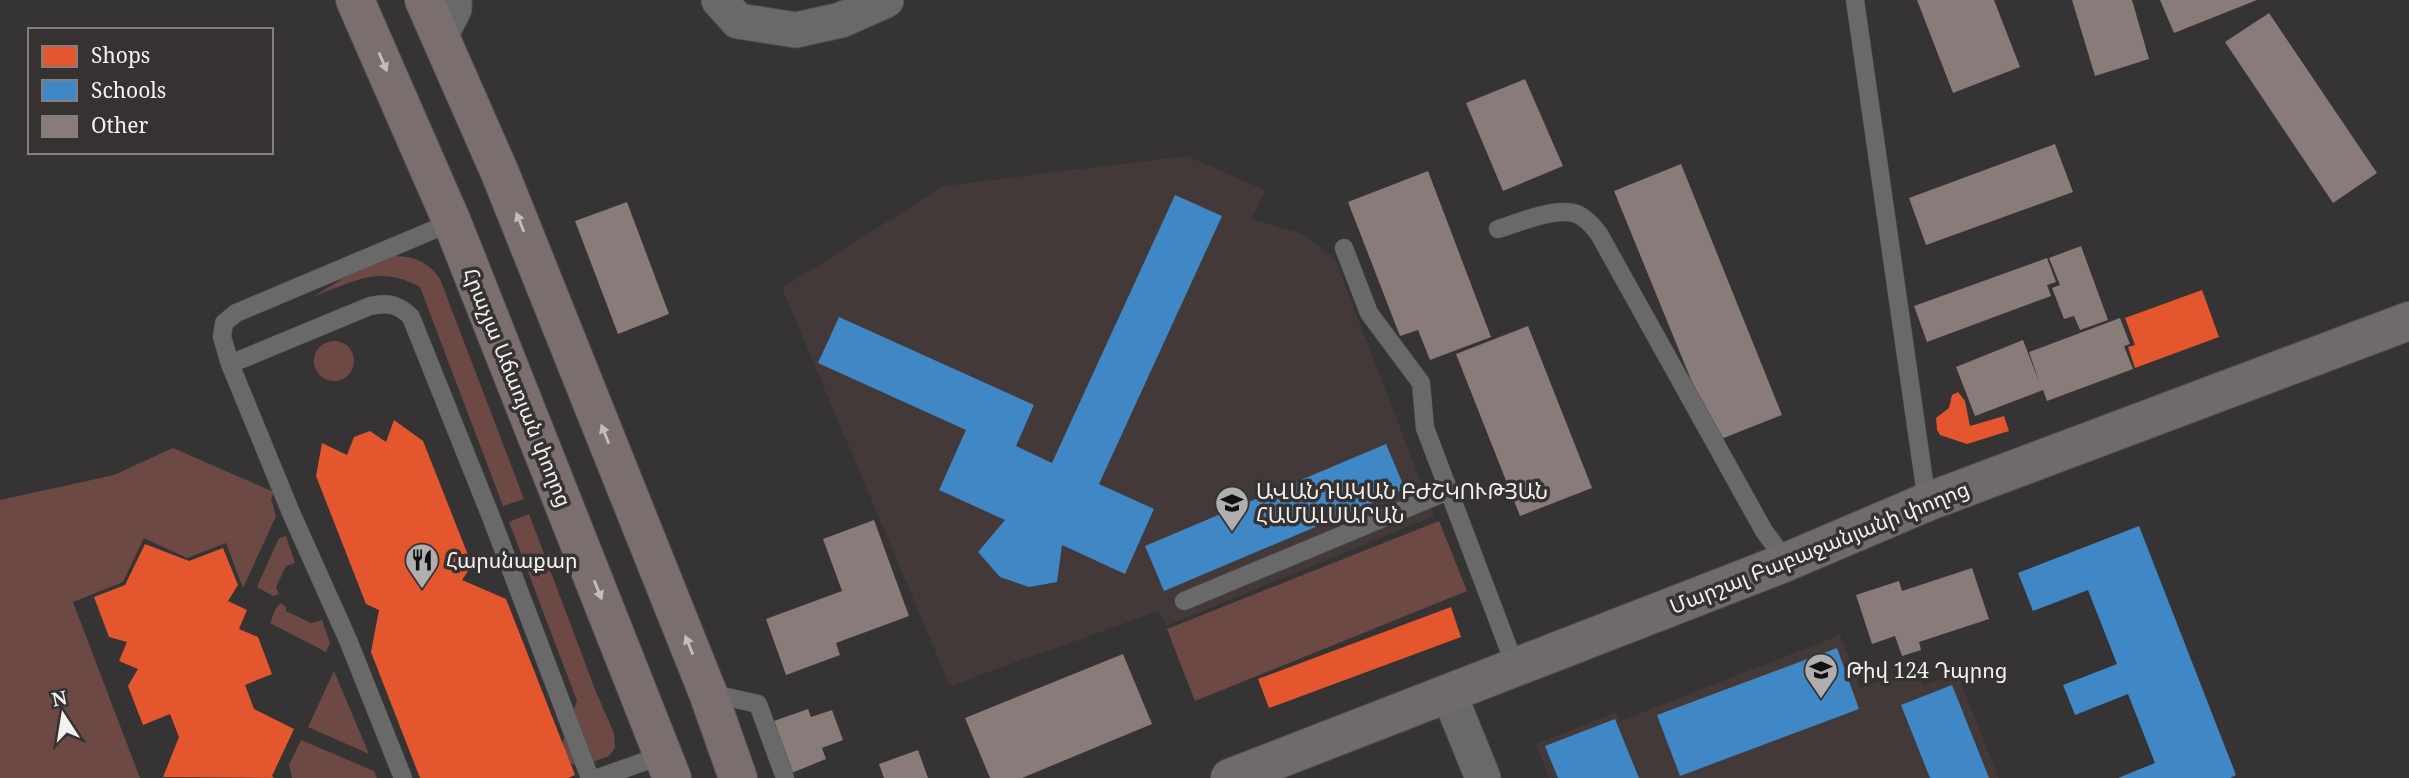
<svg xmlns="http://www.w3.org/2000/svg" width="2409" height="778" font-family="'Noto Serif','Noto Sans Armenian',serif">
  <rect width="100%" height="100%" fill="#353333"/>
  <!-- built -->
  <path fill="#433938" d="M1187,156L1265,190L1252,219L1302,234L1335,259L1434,516L1166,626L1159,611L950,686L782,288L944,186Z
    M1840,635L1861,688L1916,666L1924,685L1957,673L1999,778H1549L1536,744L1616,712L1620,721Z"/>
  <!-- green -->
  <path fill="#6d4944" d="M390,256C413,256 427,260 440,279L524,499L503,506L420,287C378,264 355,282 314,296L378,258Z
    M314 361a20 20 0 1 1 40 0a20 20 0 1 1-40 0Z
    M173,448L274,492L271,499L276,516L243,588L226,543L187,558L144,538L123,582L73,602L140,778H0V500L114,475Z
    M529,514L596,692L614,733L615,748L609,756L579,767L567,762L562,753L563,741L577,701L509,522Z
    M1439,521L1467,591L1195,701L1167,629Z
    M286,536L295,563L286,566L276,587L279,594L273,596L257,587L279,538Z
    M281,603L286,607V611L311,623L322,620L330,643L326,652L270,623L276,608Z
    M334,671L369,754L308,727Z
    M301,740L374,771L377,778H292L289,765Z"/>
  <!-- shops -->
  <path fill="#e4572e" d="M2202,290L2219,337L2135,368L2128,347L2135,345L2125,318Z
    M1958,392L1965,401L1970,426L2004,416L2009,431L1967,444L1940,435L1937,430L1936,418L1949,408L1952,395Z
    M394,420L423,441L472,565L462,580L506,599L575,775L568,778H420L371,652L379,610L366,604L316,476L322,443L347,455L354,437L370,431L386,442Z
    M145,544L189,561L223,548L238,585L228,601L247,610L239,629L258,637L272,674L245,685L254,709L294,729L272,776L274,778L163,777L179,737L170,714L143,725L128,686L138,669L119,661L127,642L109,637L94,597L125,585Z
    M1451,607L1461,637L1269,708L1258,679Z"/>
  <!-- schools -->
  <path fill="#3f88c5" d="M1175,195L1222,216L1099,484L1154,509L1125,574L1062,545L1057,582L1029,587L1000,577L978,552L1005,520L939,490L966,430L818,363L839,317L1034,405L1016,446L1052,463Z
    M1386,444L1405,489L1164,591L1145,546Z
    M2139,526L2236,775L2230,778H2118L2155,763L2128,694L2075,715L2063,685L2117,664L2088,590L2033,611L2018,573Z
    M1837,648L1859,709L1680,776L1657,715Z
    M1952,685L1989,778H1930L1901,705Z
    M1615,719L1639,778H1558L1545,746Z"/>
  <!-- building -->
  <path fill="#897b79" d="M1917,0H1994L2020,67L1953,93Z
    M2072,0H2132L2149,59L2095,76Z
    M2160,0H2257L2174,33Z
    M2269,13L2377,173L2333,203L2225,42Z
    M1525,79L1563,166L1503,191L1466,103Z
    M2055,144L2073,192L1926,245L1909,198Z
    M1681,164L1782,415L1716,441L1614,191Z
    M1428,171L1491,337L1430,360L1418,330L1400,336L1348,202Z
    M627,202L669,314L618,334L575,221Z
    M2081,246L2108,320L2080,330L2074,316L2064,319L2052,288L2060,285L2049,258Z
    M2047,258L2056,282L2047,285L2051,296L1927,342L1914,306Z
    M2120,318L2130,344L2124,346L2133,369L2047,401L2043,390L1975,416L1956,367L2023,340L2040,384L2029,352Z
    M1528,326L1592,488L1520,516L1456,354Z
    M874,520L909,616L836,643L840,655L786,675L766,619L842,591L823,539Z
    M1972,568L1989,619L1919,642L1921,650L1902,656L1895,636L1872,644L1856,595L1899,581L1902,591Z
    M1123,654L1152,724L1022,778H990L965,718Z
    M808,709L811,717L832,710L843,740L822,748L826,759L789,774L771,722Z
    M918,750L928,778H884L879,764Z"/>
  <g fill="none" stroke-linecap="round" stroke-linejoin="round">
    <!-- lane casing -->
    <g stroke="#504f4e" stroke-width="19">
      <path id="lane" d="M1855,0L1927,502
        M1498,229C1518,223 1559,205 1579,215C1587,219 1593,226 1599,234L1764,531L1787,562
        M1344,248L1369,313L1421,383L1425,428L1516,668
        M230,364L370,306C388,302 398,304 411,317L491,517L590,778
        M1184,601L1448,491
        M709,693L758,704L785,778
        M403,778L348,640L292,515L230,364L222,337L224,323L236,313L452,222
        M598,778L663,755"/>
    </g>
    <!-- street casing -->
    <g stroke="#504f4e" stroke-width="37">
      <path id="street" d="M719,0L738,21L796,30L841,20L886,0
        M440,36L454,9V0
        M1449,694L1483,778"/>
    </g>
    <!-- secondary casing -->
    <g stroke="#504f4e" stroke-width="40">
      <path id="secondary" d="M1230,778L1779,565L1927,502L2409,321"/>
    </g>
    <!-- highway casing -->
    <g stroke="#504f4e" stroke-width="40">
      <path id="highway" d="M355,0L452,222L672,778
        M424,0L500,173L708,693L738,778"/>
    </g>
    <!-- lane -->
    <use href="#lane" stroke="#6a6969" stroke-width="18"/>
    <!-- street -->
    <use href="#street" stroke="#6a6969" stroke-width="35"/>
    <!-- secondary -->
    <use href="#secondary" stroke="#6f6b6a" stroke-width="38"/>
    <!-- highway -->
    <use href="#highway" stroke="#7a6e6e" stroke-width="38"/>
  </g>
  <!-- one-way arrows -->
  <defs><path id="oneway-solid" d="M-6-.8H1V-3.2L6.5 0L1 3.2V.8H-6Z" transform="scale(1.75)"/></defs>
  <g fill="#c3bdbd">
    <use href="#oneway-solid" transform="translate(383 62) rotate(67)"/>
    <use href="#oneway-solid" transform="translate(520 222) rotate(-112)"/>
    <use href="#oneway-solid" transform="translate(605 434) rotate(-112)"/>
    <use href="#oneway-solid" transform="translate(598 590) rotate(68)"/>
    <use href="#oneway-solid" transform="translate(689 645) rotate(-112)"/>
  </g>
  <!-- icons -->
  <defs>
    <g id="university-pin" transform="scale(1.75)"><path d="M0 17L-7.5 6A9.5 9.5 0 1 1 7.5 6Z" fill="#b1afae" stroke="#363232"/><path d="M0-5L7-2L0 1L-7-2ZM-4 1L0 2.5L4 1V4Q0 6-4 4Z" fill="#111"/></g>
    <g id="restaurant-pin" transform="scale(1.75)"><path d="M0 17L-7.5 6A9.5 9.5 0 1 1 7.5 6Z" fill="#b1afae" stroke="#363232"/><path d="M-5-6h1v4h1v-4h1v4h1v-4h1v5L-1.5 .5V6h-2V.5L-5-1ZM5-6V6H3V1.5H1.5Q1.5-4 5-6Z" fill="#111"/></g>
    <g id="school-pin" transform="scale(1.75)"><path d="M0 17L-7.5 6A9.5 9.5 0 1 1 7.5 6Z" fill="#b1afae" stroke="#363232"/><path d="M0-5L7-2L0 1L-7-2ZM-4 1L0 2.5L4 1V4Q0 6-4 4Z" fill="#111"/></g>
  </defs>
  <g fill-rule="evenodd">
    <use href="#university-pin" x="1232" y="503"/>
    <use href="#restaurant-pin" x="422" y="560"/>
    <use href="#school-pin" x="1821" y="670"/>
  </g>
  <g text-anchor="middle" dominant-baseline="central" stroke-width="7" stroke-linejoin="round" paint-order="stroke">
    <!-- street labels -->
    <g font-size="21" fill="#f4f2f1" stroke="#363232">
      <text transform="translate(518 387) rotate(68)">Հրաչյա Աճառյան փողոց</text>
      <text transform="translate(1819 547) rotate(-22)">Մարշալ Բաբաջանյանի փողոց</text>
    </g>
    <!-- poi labels -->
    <g font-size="21" fill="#f4f2f1" stroke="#363232" text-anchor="start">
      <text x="1256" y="491">ԱՎԱՆԴԱԿԱՆ ԲԺՇԿՈՒԹՅԱՆ<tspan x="1256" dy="24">ՀԱՄԱԼՍԱՐԱՆ</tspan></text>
      <text x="446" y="560">Հարսնաքար</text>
      <text x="1846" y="670">Թիվ 124 Դպրոց</text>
    </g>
  </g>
  <!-- legend -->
  <rect x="28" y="28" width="245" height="126" fill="#363232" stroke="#827f7e" stroke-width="2"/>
  <rect x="42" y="46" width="35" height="21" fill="#e4572e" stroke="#827f7e" stroke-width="2"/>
  <text x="91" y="63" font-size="21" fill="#f4f2f1">Shops</text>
  <rect x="42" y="80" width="35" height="21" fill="#3f88c5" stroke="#827f7e" stroke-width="2"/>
  <text x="91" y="98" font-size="21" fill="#f4f2f1">Schools</text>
  <rect x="42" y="116" width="35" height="21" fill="#897b79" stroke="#827f7e" stroke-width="2"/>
  <text x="91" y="133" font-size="21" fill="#f4f2f1">Other</text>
  <!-- north arrow -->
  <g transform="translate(63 715) rotate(348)" stroke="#363232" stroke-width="5" paint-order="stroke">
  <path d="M0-5L12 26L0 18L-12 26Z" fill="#f4f2f1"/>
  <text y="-10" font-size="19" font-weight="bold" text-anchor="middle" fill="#f4f2f1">N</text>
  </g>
</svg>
